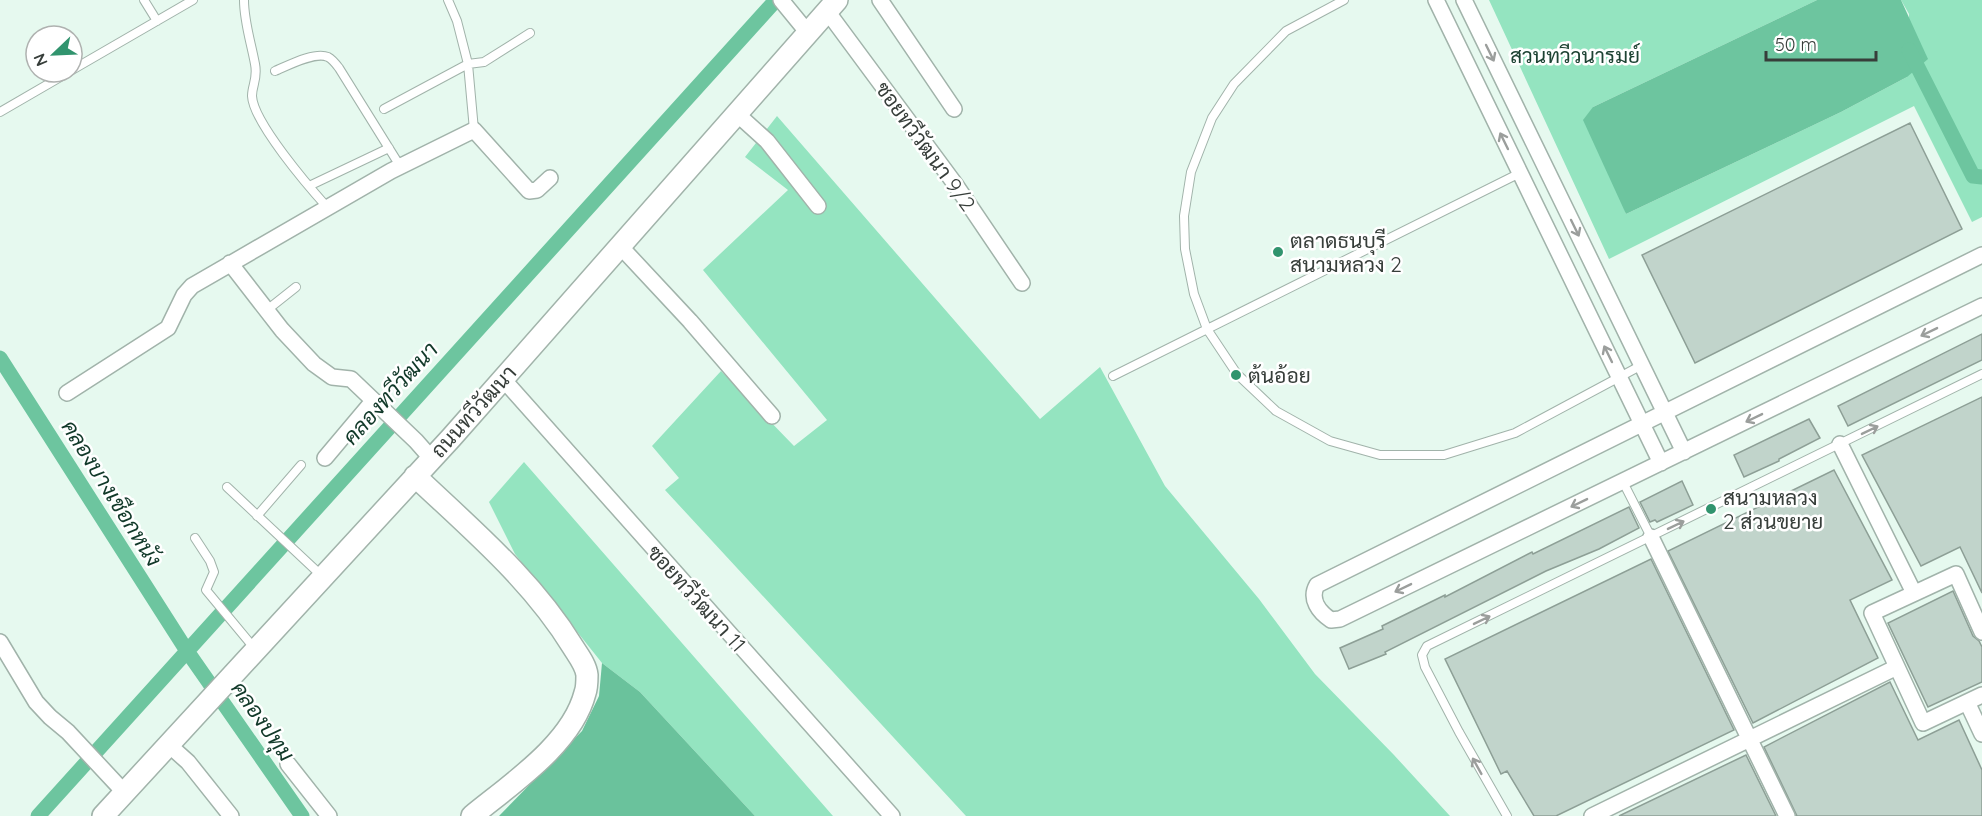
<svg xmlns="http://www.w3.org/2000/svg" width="1982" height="816" font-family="Quicksand,Sarabun,sans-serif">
  <rect width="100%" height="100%" fill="#e6f9ef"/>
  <!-- green -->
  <path fill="#94e4c0" d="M1489,0H1817L1593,107L1626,214L1841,112L1907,77L1909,14L1901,0H1982V217L1972,222L1914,106L1609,259Z
    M777,116L1040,419L1100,367L1165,486L1259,599L1315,674L1394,755L1450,816H966L665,490L679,478L652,446L721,371L794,446L827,420L703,270L788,190L745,157Z
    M524,462L833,816H755L640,692L602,663L515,554L489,502Z"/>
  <!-- forest -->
  <path fill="#6ac29c" d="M602,663L640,692L755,816H499L582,731L599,696Z"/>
  <!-- water -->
  <path fill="#6dc59f" d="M1817,0H1901L1928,59L1907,77L1841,112L1626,214L1583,120L1593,107Z"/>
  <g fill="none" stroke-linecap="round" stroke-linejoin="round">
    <!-- canal -->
    <path stroke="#6dc59f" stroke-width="15" d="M1909,50L1973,176L1982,177
      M0,358L187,651L302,816
      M38,816L776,0"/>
  </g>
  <!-- building -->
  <path fill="#c1d4cb" stroke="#8d9f96" stroke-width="1.5" d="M1910,123L1962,229L1695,363L1642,255Z
    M1982,334V360L1848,426L1838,406Z
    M1982,397V593L1960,547L1921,566L1862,455Z
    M1809,419L1820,438L1779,459V461L1744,477L1734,455Z
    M1834,470L1892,580L1850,600L1878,658L1753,723L1668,551Z
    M1682,481L1693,505L1657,522L1655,520L1650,522L1640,502Z
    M1629,507L1639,528L1599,549L1546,571L1385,652L1386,654L1349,669L1340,648L1383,629L1382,626L1445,595V597L1532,552L1533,554Z
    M1651,559L1734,730L1556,816H1534L1507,771L1501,774L1445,659Z
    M1953,591L1973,636L1979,641L1982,647V682L1928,707L1888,623Z
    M1890,682L1918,740L1959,720L1982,770V816H1797L1764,747Z
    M1746,755L1776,816H1619Z"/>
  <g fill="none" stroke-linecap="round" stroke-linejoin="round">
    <!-- lane casing -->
    <g stroke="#a1b3aa" stroke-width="10">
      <path id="lane" d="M144,0L157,21
        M244,0C244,22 251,42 255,64C258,79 252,85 252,96C253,122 309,187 327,207
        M448,0L457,21L468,64L474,130
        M1344,0L1286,31L1234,84L1212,118L1191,172L1184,216L1185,249L1194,294L1207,329L1237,374L1276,411L1330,441L1380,455H1444L1515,433L1642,365
        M72,70L193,0
        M275,71C287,66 315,51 328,57C332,59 336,64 339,68L400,166
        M384,109L468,64L484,62L530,33
        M0,112L69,72
        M309,186L389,148
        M267,310L296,287
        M1113,376L1520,173
        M1623,482L1651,537
        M227,487L323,577
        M257,516L301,465
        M195,538L210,561L214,572L206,590L255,649
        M1507,816L1459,732L1425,667L1422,655L1427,646L1982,374"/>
    </g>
    <!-- street casing -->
    <g stroke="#a1b3aa" stroke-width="18">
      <path id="street" d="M781,0L808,33
        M880,0L954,109
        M1436,0L1661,463
        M1464,0L1684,452
        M827,11L955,184L1022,283
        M736,113L767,141L818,206
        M620,246L690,321L772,416
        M1982,255L1317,585C1309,599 1319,612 1331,620L1340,619L1982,306
        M230,263L282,330L314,364L332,377L351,379L416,441L431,458
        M503,379L892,816
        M67,393L168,328L184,295L192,286L391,171L474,130L529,191L537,190L550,178
        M1840,444L1914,593
        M325,458L373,401
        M1651,537L1787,816
        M1982,632L1956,574L1872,613L1923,723L1982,695
        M0,642L36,702L50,717L68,732L124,792
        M1967,702L1982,734
        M169,745L188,762L231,816
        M288,764L329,816
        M1592,816L1897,667"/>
    </g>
    <!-- secondary casing -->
    <g stroke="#a1b3aa" stroke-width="24">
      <path id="secondary" d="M415,476C471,529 532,580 573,647C578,655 586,665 587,675C587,680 587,688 585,693C572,744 511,784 472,816
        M103,816L451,438L837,0"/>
    </g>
    <!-- lane -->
    <use href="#lane" stroke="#fff" stroke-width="8"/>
    <!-- street -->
    <use href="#street" stroke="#fff" stroke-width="15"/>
    <!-- secondary -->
    <use href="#secondary" stroke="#fff" stroke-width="21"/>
  </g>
  <!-- one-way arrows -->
  <defs><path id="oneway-shaft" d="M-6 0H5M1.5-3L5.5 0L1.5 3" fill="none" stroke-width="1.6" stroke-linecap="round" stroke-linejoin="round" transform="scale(1.5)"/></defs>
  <g stroke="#9b9e9c">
    <use href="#oneway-shaft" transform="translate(1490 53) rotate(64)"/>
    <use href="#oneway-shaft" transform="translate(1504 141) rotate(-116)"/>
    <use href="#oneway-shaft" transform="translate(1575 228) rotate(64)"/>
    <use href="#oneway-shaft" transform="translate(1929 332) rotate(154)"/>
    <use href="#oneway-shaft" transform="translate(1608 354) rotate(-116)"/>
    <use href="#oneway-shaft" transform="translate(1754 418) rotate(154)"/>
    <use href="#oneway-shaft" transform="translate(1870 430) rotate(-26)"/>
    <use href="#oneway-shaft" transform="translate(1579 503) rotate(154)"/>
    <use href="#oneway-shaft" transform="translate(1676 525) rotate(-26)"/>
    <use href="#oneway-shaft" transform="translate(1403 588) rotate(154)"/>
    <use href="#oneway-shaft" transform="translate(1482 620) rotate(-26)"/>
    <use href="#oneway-shaft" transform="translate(1477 766) rotate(-119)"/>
  </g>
  <!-- markers -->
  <g fill="#31946e" stroke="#fff" stroke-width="2">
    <circle cx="1278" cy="252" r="6"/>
    <circle cx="1236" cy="375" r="6"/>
    <circle cx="1711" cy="509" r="6"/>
  </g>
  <g text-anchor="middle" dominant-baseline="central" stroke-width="5" stroke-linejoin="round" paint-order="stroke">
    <!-- park labels -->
    <g font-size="21" fill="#1d4333" stroke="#fff">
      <text x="1575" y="55">สวนทวีวนารมย์</text>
    </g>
    <!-- street labels -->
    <g font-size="21" fill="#373e3a" stroke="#fff">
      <text transform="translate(926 146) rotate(54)">ซอยทวีวัฒนา 9/2</text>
      <text transform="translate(473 411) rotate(-48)">ถนนทวีวัฒนา</text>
      <text transform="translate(697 598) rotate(48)">ซอยทวีวัฒนา 11</text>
    </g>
    <!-- poi labels -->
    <g font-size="21" fill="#373e3a" stroke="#fff" text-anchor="start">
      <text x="1290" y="240">ตลาดธนบุรี<tspan x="1290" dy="24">สนามหลวง 2</tspan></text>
      <text x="1248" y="375">ต้นอ้อย</text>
      <text x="1723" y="497">สนามหลวง<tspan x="1723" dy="24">2 ส่วนขยาย</tspan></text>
    </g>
    <!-- water labels -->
    <g font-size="22" font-style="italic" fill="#113929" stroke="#fff">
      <text transform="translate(390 393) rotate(-48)">คลองทวีวัฒนา</text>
      <text transform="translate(112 493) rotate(58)">คลองบางเชือกหนัง</text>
      <text transform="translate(263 721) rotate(55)">คลองปทุม</text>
    </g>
  </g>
  <!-- north arrow -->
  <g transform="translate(54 54) rotate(247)"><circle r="28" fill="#ffffff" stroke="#afb2b0" stroke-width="1.5"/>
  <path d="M0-4.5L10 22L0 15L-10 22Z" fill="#31946e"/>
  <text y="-9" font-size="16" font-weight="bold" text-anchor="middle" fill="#373e3a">N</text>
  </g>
  <!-- scale -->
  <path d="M1766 51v9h110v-9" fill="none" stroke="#373e3a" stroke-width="3"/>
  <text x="1775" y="51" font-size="18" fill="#373e3a" stroke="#ffffff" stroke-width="4.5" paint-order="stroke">50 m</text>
</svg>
